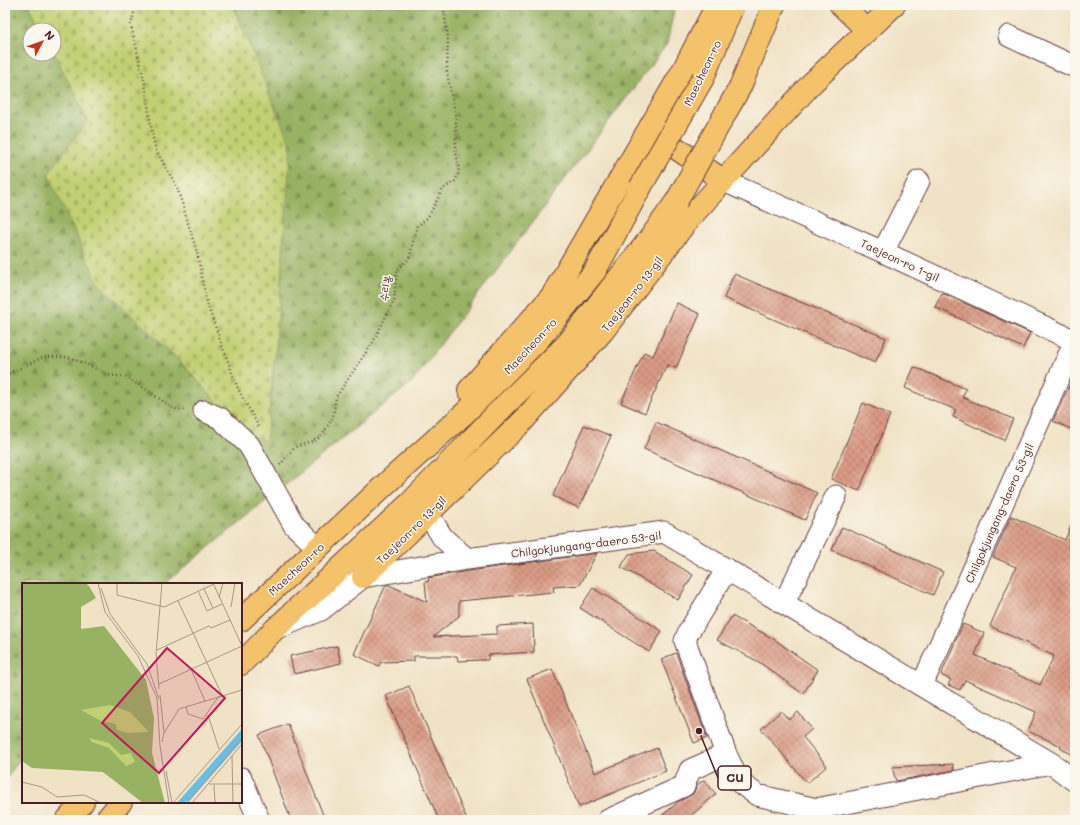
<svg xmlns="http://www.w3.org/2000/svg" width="1080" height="825" font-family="Mali,'Poor Story',sans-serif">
  <defs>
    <pattern id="forest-firs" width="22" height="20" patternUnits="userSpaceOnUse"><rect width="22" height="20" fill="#98b264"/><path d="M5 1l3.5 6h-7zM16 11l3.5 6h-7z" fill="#7e9053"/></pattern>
    <pattern id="cemetery-stones" width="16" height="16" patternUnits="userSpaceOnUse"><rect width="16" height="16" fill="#c1d072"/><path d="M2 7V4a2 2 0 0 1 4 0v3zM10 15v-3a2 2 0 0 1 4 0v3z" fill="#a7b263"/></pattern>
    <pattern id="building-cross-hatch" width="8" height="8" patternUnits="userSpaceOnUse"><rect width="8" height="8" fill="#da9b85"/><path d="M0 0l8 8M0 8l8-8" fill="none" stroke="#b37e6d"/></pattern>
  </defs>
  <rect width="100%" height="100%" fill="#fbf7ec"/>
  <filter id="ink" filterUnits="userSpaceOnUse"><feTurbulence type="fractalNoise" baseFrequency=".025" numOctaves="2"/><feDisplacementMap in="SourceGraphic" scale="8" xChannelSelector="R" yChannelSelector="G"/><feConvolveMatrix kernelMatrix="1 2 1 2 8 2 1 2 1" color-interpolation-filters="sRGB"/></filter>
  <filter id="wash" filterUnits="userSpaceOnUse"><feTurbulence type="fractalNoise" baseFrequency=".012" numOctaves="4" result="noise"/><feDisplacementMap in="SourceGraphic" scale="16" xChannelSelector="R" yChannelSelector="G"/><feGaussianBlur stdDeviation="0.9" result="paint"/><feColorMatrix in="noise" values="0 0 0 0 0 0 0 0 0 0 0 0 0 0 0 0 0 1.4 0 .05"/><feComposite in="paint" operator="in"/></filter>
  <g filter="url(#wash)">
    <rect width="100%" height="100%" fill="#f0e2c5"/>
    <!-- forest -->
    <path fill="url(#forest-firs)" stroke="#716848" fill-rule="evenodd" d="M5,5H675L667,44L412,382L164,584H23V755L5,781ZM30,30H54V54H30Z"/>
    <!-- cemetery -->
    <path fill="url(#cemetery-stones)" stroke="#86784e" d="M29,5H233L291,146L276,344L266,442L244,432L180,361L98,283L48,174L88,120L54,53V30H42Z"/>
    <g id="blocks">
      <!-- building -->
      <path fill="url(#building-cross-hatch)" d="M734,274L886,338L875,363L724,298Z
        M942,293L1030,333L1023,348L935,307Z
        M677,303L700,314L676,368L667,365L645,413L621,403L644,352L653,356Z
        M914,367L966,389L962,397L1013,419L1004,440L953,417L956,410L905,388Z
        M1075,373V431L1053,421Z
        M863,403L890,415L859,491L831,479Z
        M656,422L817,493L805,520L644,449Z
        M584,425L611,436L579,508L553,496Z
        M1011,516L1065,540L1075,516V756L1060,748L1061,746L1028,731L1036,712L965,680L960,690L948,685L951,680L941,675L963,624L984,633L975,655L1040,685L1054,656L990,626L1016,567L993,557Z
        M842,527L943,572L933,595L832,550Z
        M654,551L693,575L678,600L621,567L629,554Z
        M597,553L580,585L553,587L554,592L459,601V616L433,637L497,634V626L533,624L534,652L488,655V660H482L458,661L457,656H414V661L381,662L379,666L354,654L386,585H389L427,602L425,582L429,581L428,578L469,571Z
        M593,588L662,631L649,652L580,608Z
        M732,616L772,638L818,670L803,694L759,662L717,640Z
        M337,646L341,663L294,674L290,656Z
        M676,653L707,738L694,743L661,659Z
        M552,669L595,773L657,748L666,771L579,807L527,679Z
        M409,686L467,820H439L386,696Z
        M781,711L789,720L798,712L812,729L803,737L827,766L807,783L761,729Z
        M288,724L325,820H291L259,735Z
        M953,764L954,770L896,781L892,767Z
        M704,780L716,794L686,820H657L678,802L693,794L697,785Z"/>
    </g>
  </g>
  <g filter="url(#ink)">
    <use href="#blocks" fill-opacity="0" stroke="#633c42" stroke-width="1"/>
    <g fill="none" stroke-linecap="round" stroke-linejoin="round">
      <!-- minor casing -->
      <g stroke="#633c42" stroke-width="23">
        <path id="minor" d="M1009,36L1075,67
          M724,181L883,252L1075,341
          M883,252L919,181
          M204,411L220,418L249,445L294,525L318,548
          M428,514L443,538L467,559
          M727,569L688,633L685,641L726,754L739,782L757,795L816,809L1051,763
          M784,603L836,496
          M278,628L321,610L363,577L467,559L664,532L1051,763L1075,781
          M922,685L1075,341
          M241,778L259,820
          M608,820L684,786L690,770L726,754"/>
      </g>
      <!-- major casing -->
      <g stroke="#633c42" stroke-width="24">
        <path id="major" d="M841,5L864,27L866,32
          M703,78L733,5
          M740,87L774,5
          M651,131L724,181
          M469,390L552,296L682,72L717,5
          M363,577L521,423L603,331L687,221L812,83L894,5
          M241,620L390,480L466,412L538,340L595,271L640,188
          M241,664L274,630L410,503L507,403L567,344L651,237L676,202
          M67,820L83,802
          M106,820L121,802"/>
      </g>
      <!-- path -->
      <path stroke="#633c42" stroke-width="2.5" stroke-dasharray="1 3" stroke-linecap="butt" d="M136,5L131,25L145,84L152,134L156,150L177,187L197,252L207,304L238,389L260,429
        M5,375L44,357H68L93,367L108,375L125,377L144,388L174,409L187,410
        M280,465L295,447L308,443L321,437L333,417L336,397L373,342L394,300L397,270L409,259L417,226L428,217L443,189L455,181L458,175L459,168L456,153V117L447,73L448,37L443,5"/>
      <!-- minor -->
      <use href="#minor" stroke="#fff" stroke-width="21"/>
      <!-- major -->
      <use href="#major" stroke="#f4c26a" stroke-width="22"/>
      <!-- major-bridge casing -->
      <g stroke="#633c42" stroke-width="24" stroke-linecap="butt">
        <path id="major-bridge" d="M640,188L703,78
          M676,202L740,87"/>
      </g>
      <!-- major-bridge -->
      <use href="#major-bridge" stroke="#f4c26a" stroke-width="22"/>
    </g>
  </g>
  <g text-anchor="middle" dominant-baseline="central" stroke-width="3" stroke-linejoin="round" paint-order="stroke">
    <!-- street labels -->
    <g font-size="11" fill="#4a1f2b" stroke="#fbf7ec">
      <text transform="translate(702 73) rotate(-64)">Maecheon-ro</text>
      <text transform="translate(900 260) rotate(25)">Taejeon-ro 1-gil</text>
      <text transform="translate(385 288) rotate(-79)">수리봉</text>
      <text transform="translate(632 294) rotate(-52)">Taejeon-ro 13-gil</text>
      <text transform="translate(530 346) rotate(-47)">Maecheon-ro</text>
      <text transform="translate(999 513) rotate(-66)">Chilgokjungang-daero 53-gil</text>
      <text transform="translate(411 530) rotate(-44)">Taejeon-ro 13-gil</text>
      <text transform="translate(586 544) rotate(-7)">Chilgokjungang-daero 53-gil</text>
      <text transform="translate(296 569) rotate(-43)">Maecheon-ro</text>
    </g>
  </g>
  <!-- overview -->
  <g transform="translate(22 583)">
    <rect width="220" height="220" fill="#f0e2c5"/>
    <path d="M0,0H64L67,3L74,15L59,24V46L82,43L124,97L132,135L130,170L143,220H121L81,189L10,185L0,178Z" fill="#98b264"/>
    <path d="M88,122L108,129L127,149L106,150L95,147L94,141L79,138L59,127ZM67,155L87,160L99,172L109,170L113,179L104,183L87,165L70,159Z" fill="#c1d072"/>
    <path d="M220,146V158L167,218L155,220Z" fill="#6abee6"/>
    <path fill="none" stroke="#ae9487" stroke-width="1" d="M76,0L83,29L116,73L135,115L138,163L147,220M95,0V12L142,24L192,1M191,0L220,63M79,5L88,31L125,81L137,116M182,6L191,25M176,8L185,28L200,21M197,15L201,0M156,18L200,112M209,24L213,0M135,67L187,43L189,45L208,37M169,86L183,118M137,101L220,63M137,106L134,71L140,0M138,112L142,150M164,124L166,131L181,136L197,113M186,132L197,166M140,159L142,150L157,126L220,107M210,173L211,220M144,188L150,220M0,199L20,204L35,214L62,212L79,220M187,201H220M192,202L193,220M151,220L220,141M165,220L220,155M170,220L220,161"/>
    <path fill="#c2185b" fill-opacity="0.15" stroke="#c2185b" stroke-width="2" d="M145,65L203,115L137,190L80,140Z"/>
    <rect width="220" height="220" fill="none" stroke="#4a1f2b" stroke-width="2"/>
  </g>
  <!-- callouts -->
  <path fill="none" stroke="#4a1f2b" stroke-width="1.5" d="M699 731L718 778"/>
  <circle fill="#4a1f2b" stroke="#fbf7ec" stroke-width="1.5" cx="699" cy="731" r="4"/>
  <rect fill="#fbf7ec" stroke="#4a1f2b" stroke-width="1.5" x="718" y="766" width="33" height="24" rx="4"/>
  <g font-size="12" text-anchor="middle" font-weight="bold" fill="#4a1f2b">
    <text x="735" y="782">CU</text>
  </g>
  <!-- margin -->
  <rect width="1080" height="825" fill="none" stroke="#fbf7ec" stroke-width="20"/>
  <!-- north arrow -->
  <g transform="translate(42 42) rotate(49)"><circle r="19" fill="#fbf7ec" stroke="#b4a19f"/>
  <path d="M0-3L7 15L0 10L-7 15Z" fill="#c8321e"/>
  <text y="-6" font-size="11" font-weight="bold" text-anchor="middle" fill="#4a1f2b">N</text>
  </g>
</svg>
